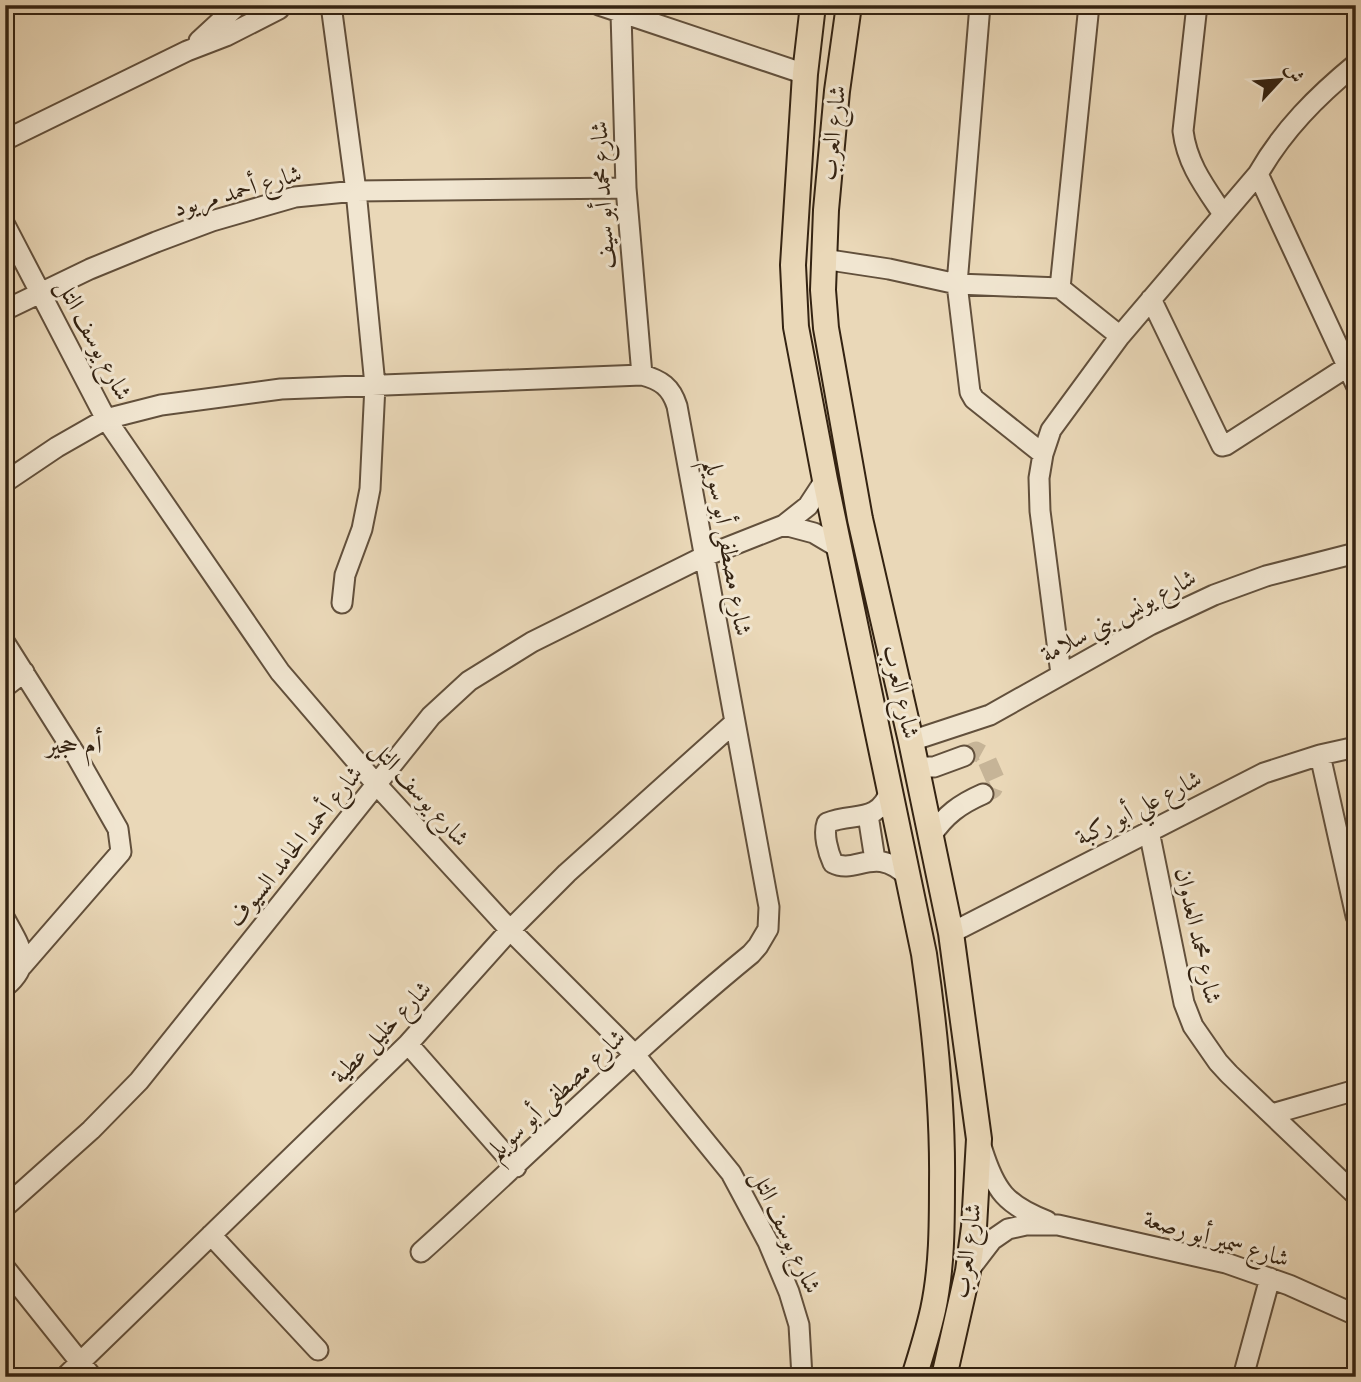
<svg xmlns="http://www.w3.org/2000/svg" width="1361" height="1382" font-family="'IM FELL English',Amiri,serif">
  <rect width="100%" height="100%" fill="#ead8b8"/>
  <filter id="stains"><feTurbulence type="fractalNoise" baseFrequency=".00286" numOctaves="4"/><feColorMatrix values="0 0 0 0 .2 0 0 0 0 .09 0 0 0 0 .02 0 0 0 .5 -.17"/></filter>
  <radialGradient id="worn" r=".72"><stop offset=".6" stop-color="#630" stop-opacity="0"/><stop offset="1" stop-color="#630" stop-opacity=".3"/></radialGradient>
  <g fill="none" stroke-linecap="round" stroke-linejoin="round">
    <!-- minor-tunnel -->
    <path stroke="#c6b497" stroke-width="19" stroke-dasharray="19 10" stroke-linecap="butt" d="M964,756L976,751L985,756L996,781L993,789L983,794"/>
    <!-- minor casing -->
    <g stroke="#62503c" stroke-width="23">
      <path id="minor" d="M331,5L356,191L375,385L370,489L362,529L345,575L342,603
        M599,5L805,74
        M980,5L957,284L970,392L974,399L1043,454
        M1089,5L1060,288L1120,336
        M1197,5L1183,131C1187,164 1205,187 1223,214
        M621,13L626,188L642,375
        M199,41L238,5
        M5,140L187,51L226,36L279,9
        M1258,174L1356,385
        M5,225L106,419L280,672L376,784L510,930L635,1055L731,1173L768,1242L789,1292L799,1325L802,1377
        M823,259L889,269L957,284L1060,288
        M1151,299L1222,446L1226,445L1347,367
        M5,310L90,269L156,242L212,221L295,197L356,191L626,188
        M5,482L57,447L106,419L161,405L281,389L642,375C661,380 671,387 677,406L769,907L768,929L758,946L751,954C636,1048 531,1153 421,1252
        M784,525L814,533L841,549
        M5,643L77,757L118,829L121,852L22,966
        M1061,674L1040,511L1039,478L1043,454L1051,430L1120,336L1258,174C1283,130 1317,96 1356,64
        M5,687L24,672
        M911,741L990,715L1150,625L1214,595L1266,576L1356,553
        M1320,755L1356,916
        M917,767H934L964,756
        M891,789C877,826 854,811 827,823C823,834 828,852 833,863C856,875 875,844 908,877
        M868,815L875,860
        M1149,831L1184,1003L1193,1026L1218,1062L1229,1074L1356,1195
        M931,836C945,815 960,804 983,794
        M5,919C20,947 34,963 5,987
        M951,933L1264,773L1320,755L1356,747
        M408,1044L516,1167
        M1272,1114L1356,1090
        M982,1149C995,1191 1006,1205 1047,1221
        M5,1207L91,1130L139,1081L431,716L469,681L532,642L703,557L784,525L808,506L825,480
        M211,1235L318,1350
        M5,1268L92,1377
        M969,1270L992,1240L1008,1229L1026,1225H1058L1226,1263L1289,1285L1356,1315
        M65,1377L408,1044L510,930L567,873L734,723
        M1243,1377L1270,1278"/>
    </g>
    <!-- major casing -->
    <g stroke="#342312" stroke-width="28">
      <path id="major" d="M813,5L805,74L793,265L796,327L825,480L924,954C935,1030 943,1105 942,1182C942,1225 942,1268 933,1310C928,1332 921,1355 914,1377
        M849,5L837,91L826,210L823,290L826,328L860,519L911,741L951,933L979,1139L974,1227L968,1271L944,1377"/>
    </g>
    <!-- minor -->
    <use href="#minor" stroke="#f1e6d1" stroke-width="19"/>
    <!-- major -->
    <use href="#major" stroke="#ead8b8" stroke-width="24"/>
  </g>
  <g text-anchor="middle" dominant-baseline="central" stroke-width="6" stroke-linejoin="round" paint-order="stroke">
    <!-- street labels -->
    <g font-size="24" fill="#342312" stroke="#f1e6d1">
      <text transform="translate(834 133) rotate(-84)">شارع العرب</text>
      <text transform="translate(238 192) rotate(-16)">شارع أحمد مريود</text>
      <text transform="translate(604 195) rotate(-93)">شارع محمد أبو سيف</text>
      <text transform="translate(93 340) rotate(62)">شارع يوسف التل</text>
      <text transform="translate(727 548) rotate(80)">شارع مصطفى أبو سويلم</text>
      <text transform="translate(1119 617) rotate(-28)">شارع يونس بني سلامة</text>
      <text transform="translate(900 692) rotate(77)">شارع العرب</text>
      <text transform="translate(419 794) rotate(48)">شارع يوسف التل</text>
      <text transform="translate(1139 809) rotate(-27)">شارع علي أبو ركبة</text>
      <text transform="translate(296 847) rotate(-51)">شارع أحمد الحامد السيوف</text>
      <text transform="translate(1197 936) rotate(77)">شارع محمد العدوان</text>
      <text transform="translate(382 1033) rotate(-46)">شارع خليل عطية</text>
      <text transform="translate(557 1095) rotate(-43)">شارع مصطفى أبو سويلم</text>
      <text transform="translate(785 1232) rotate(65)">شارع يوسف التل</text>
      <text transform="translate(1216 1240) rotate(16)">شارع سمير أبو رصعة</text>
      <text transform="translate(968 1251) rotate(-82)">شارع العرب</text>
    </g>
    <!-- neighbourhood labels -->
    <g font-size="26" fill="#342312" stroke="#f1e6d1">
      <text x="74" y="745">أم حجير</text>
    </g>
  </g>
  <!-- margin -->
  <rect width="1361" height="1382" fill="none" stroke="#ead8b8" stroke-width="28"/>
  <rect x="7" y="7" width="1347" height="1368" fill="none" stroke="#342312" stroke-width="3.5"/>
  <rect x="14" y="14" width="1333" height="1354" fill="none" stroke="#342312" stroke-width="2"/>
  <!-- north arrow -->
  <g transform="translate(1280 80) rotate(64)" stroke="#f1e6d1" stroke-width="5" paint-order="stroke">
  <path d="M0-5L12 26L0 18L-12 26Z" fill="#342312"/>
  <text y="-10" font-size="19" font-weight="bold" text-anchor="middle" fill="#342312">ش</text>
  </g>
  <rect width="100%" height="100%" filter="url(#stains)"/>
  <rect width="100%" height="100%" fill="url(#worn)"/>
</svg>
